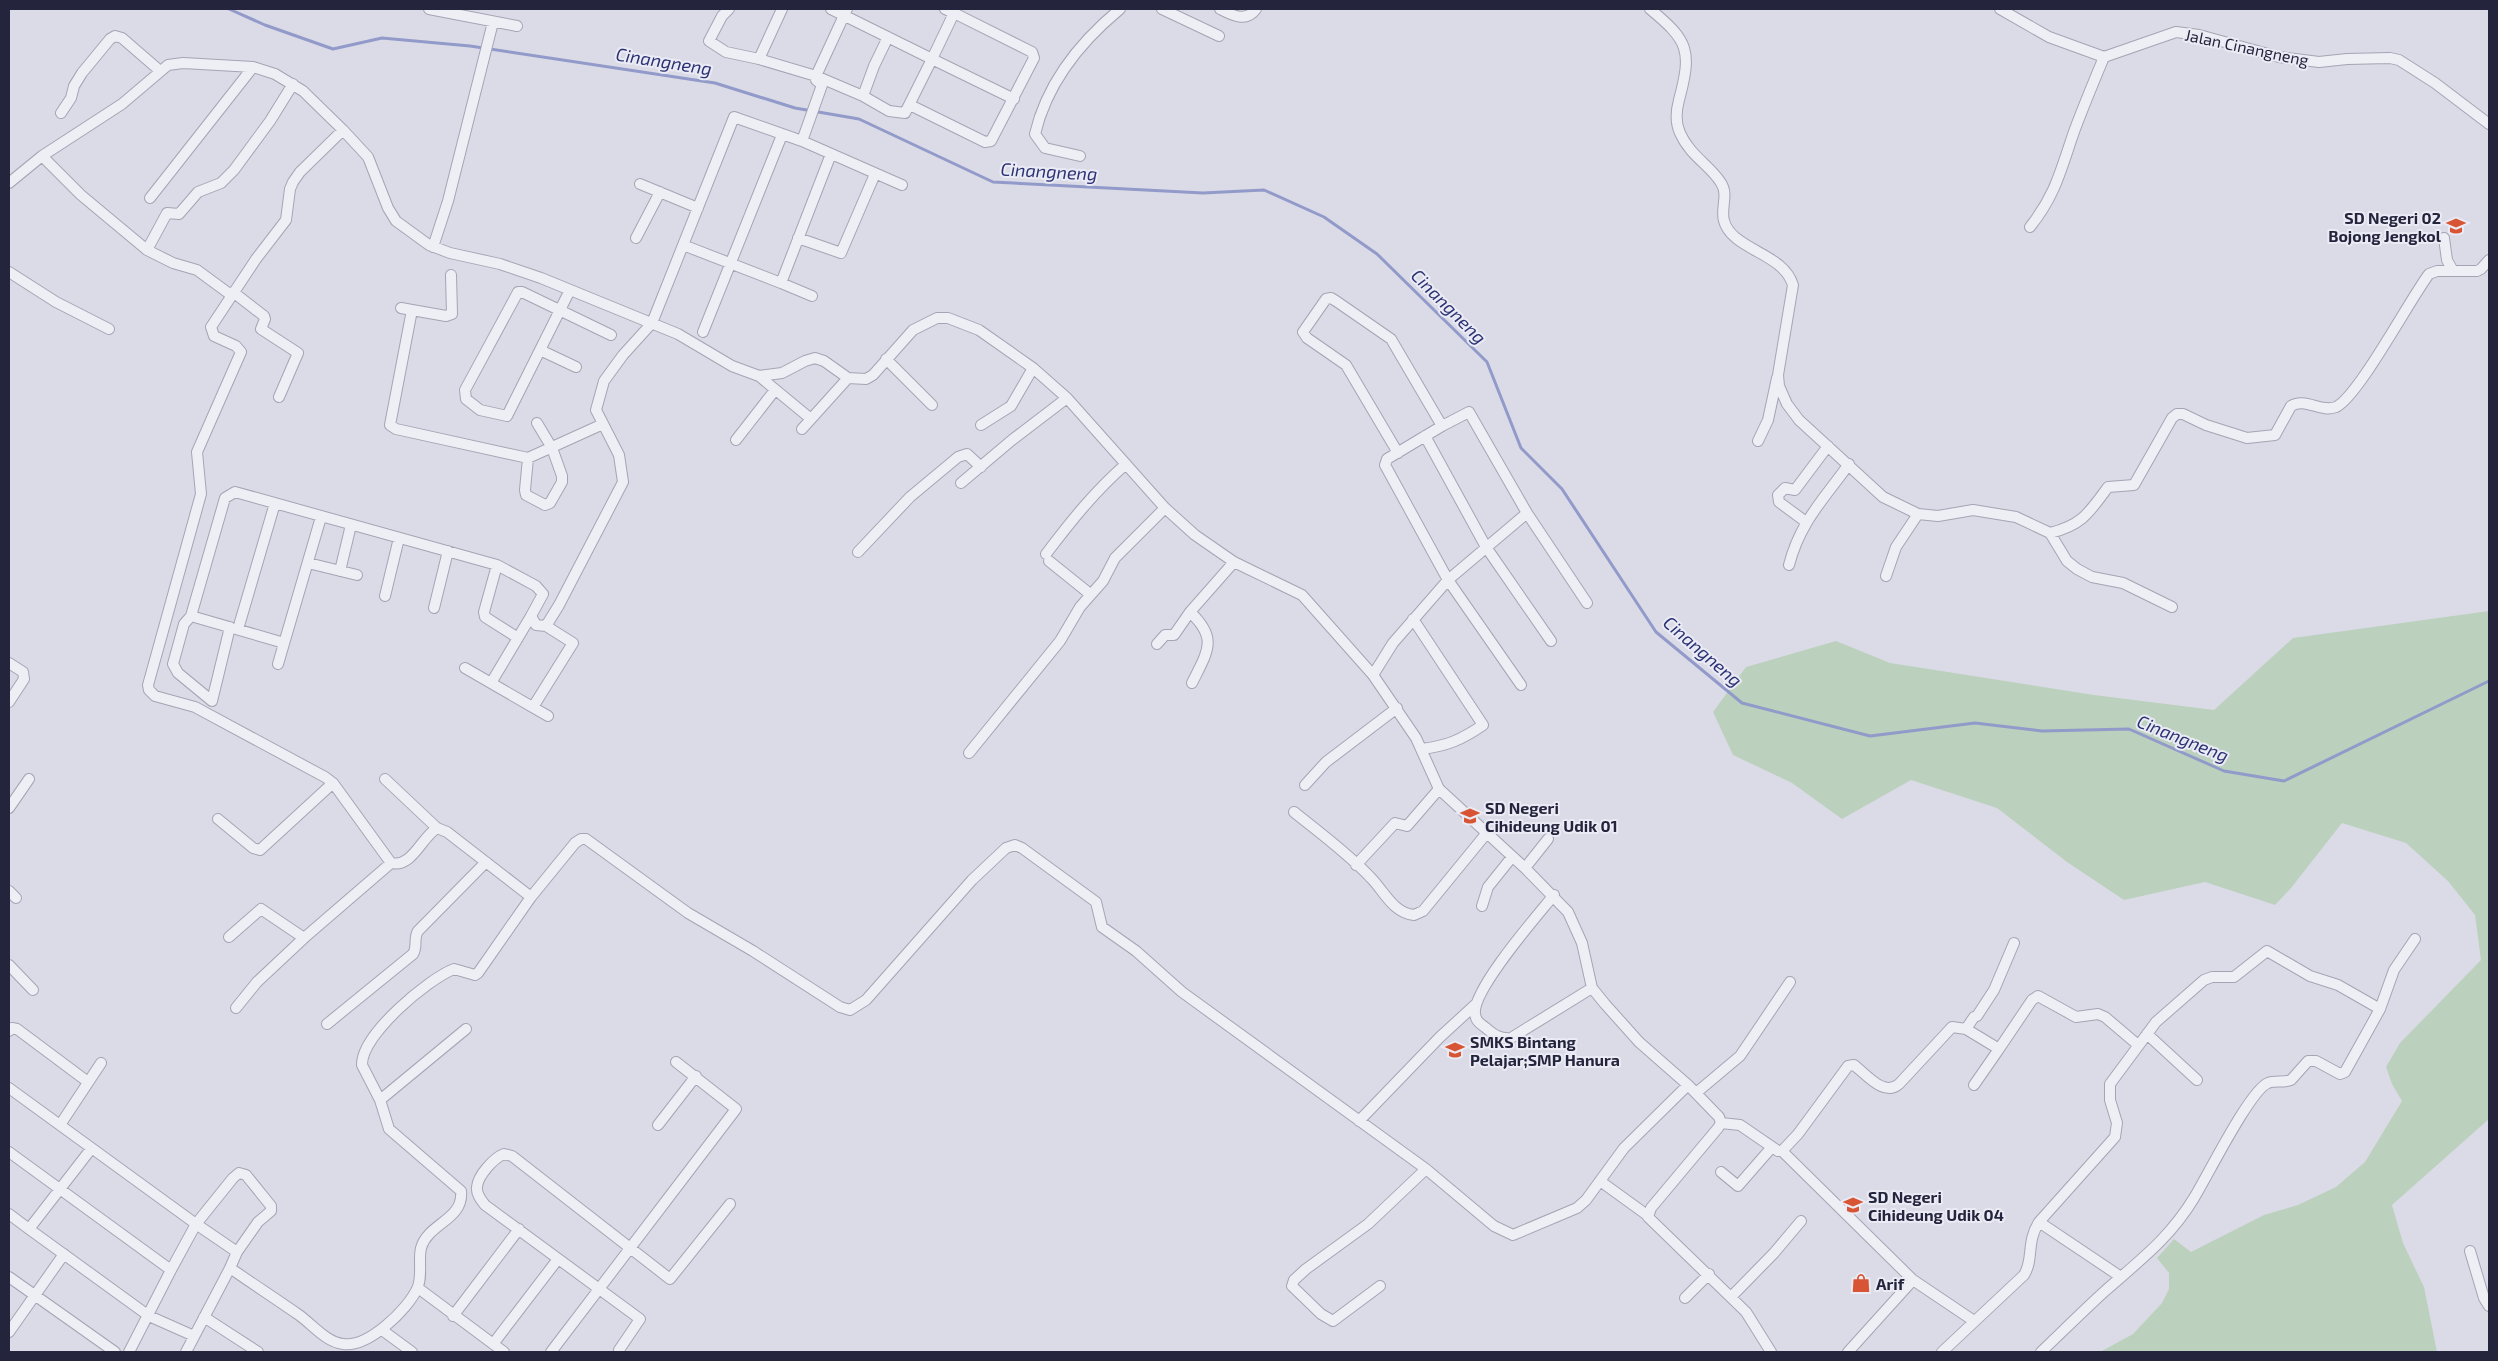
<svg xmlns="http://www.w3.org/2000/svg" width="2498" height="1361" font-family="'Exo 2',sans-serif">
  <rect width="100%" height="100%" fill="#dbdbe7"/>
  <!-- green -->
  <path fill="#bbd1bd" d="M2489,611V1119L2392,1205L2403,1243L2424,1287L2437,1352H2100L2133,1334L2162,1303L2169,1289V1273L2157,1258L2174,1239L2191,1252L2264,1215L2298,1205L2336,1187L2365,1162L2402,1101L2392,1084L2386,1067L2400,1043L2481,960L2475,915L2448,881L2406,843L2342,823L2291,888L2275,905L2205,882L2124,900L2067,862L1997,808L1911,780L1842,819L1792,783L1733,755L1713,712L1746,667L1836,641L1890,663L2094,695L2214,710L2293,638Z"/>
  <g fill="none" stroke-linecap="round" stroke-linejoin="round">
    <!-- stream -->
    <path stroke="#929aca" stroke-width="3" d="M229,9L265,25L333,49L382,38L470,46L715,83L795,108L859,119L993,182L1203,193L1264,190L1324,217L1377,254L1487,362L1521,448L1562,489L1656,632L1742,703L1870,736L1975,723L2042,731L2129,729L2224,771L2284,781L2489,681"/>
    <!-- minor casing -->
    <g stroke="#a4a4b4" stroke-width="12">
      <path id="minor" d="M429,9L517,26
        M729,9L722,16L709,41L726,52L759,59L816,76L863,96
        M831,9L932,59L954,13L945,9
        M1162,9L1219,36
        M1220,9C1232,15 1246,23 1256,9
        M1650,9C1689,41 1692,51 1679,100C1676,111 1675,122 1680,133C1690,156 1711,166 1721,183C1732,200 1711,217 1736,238C1756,254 1785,260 1793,285L1778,375L1779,386L1787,404L1799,420L1883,497L1918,514L1938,516L1973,510L2016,517L2050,533L2067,561L2077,569L2092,577L2123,583L2172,607
        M2000,9L2049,37L2104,57L2176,32L2199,35L2279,57L2319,62L2347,59L2390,58L2399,60L2435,83L2489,124
        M888,37L874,66L863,96L889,111L905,113L932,59L1014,99
        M759,59L782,9
        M910,105L985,142L991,141L1034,58L1032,52L954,13
        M61,113L71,98L74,86L82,73L110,39L115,36L122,38L159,70
        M802,141L902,185
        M42,156L81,195L147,250L173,263L197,270L231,295
        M1080,156L1045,148L1035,134C1047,83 1080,42 1120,9
        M9,183L42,156L122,104L168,65L183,63L253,67L275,74L303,91L343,130L368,157L388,208L396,221L429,245L450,253L500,264L541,278L678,334L732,366L759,376L782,373L805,361L815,358L824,361L848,378L866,379L873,375L913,330L937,318H948L979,330L1033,368L1067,398L1165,508L1195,535L1234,562L1302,595L1373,675L1416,738L1439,789L1525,868L1568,912L1582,943L1592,988L1605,1004L1639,1042L1688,1085L1719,1117L1721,1123L1718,1128L1651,1208L1648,1217L1746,1312L1771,1352
        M640,184L698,208
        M150,198L253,67
        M2030,227C2057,193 2061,168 2075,129C2084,105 2094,81 2104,57
        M636,238L660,192
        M798,238L841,253L875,174
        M2444,238L2447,260L2453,271
        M683,245L781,283L831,154
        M433,247L448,201L493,22
        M147,250L167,213L179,214L198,192L221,183L234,170L270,121L293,84
        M9,272L56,302L109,329
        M451,275L452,314L446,316L412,310L390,425L396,429L528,458L603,424
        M781,283L812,296
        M570,290L507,416L480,410L466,399L465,390L518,292H522L611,335
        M233,292L264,316L265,319L261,329L298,353L279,397
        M401,308L412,310
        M703,332L782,135
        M540,350L576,367
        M886,359L932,405
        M759,376L811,419
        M981,425L1011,406L1033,368
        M802,429L848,378
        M1425,436L1486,547L1551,641
        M736,440L775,390
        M1758,441L1768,420L1777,378
        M1398,453L1346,365L1307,338L1303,332L1326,299L1331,298L1336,301L1391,339L1442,426
        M528,458L525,490L526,495L545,505L550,503L562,482V476L552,448L537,423
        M961,483L1012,440L1067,398
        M1806,522L1779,502L1778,495L1785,488L1795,490L1828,446
        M2050,533C2082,525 2089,513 2108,487L2134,485L2172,418L2177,414H2183L2206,425L2247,438L2275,435L2291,406C2305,397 2321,413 2336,407C2358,397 2410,299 2429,274L2437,271H2477L2481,269L2489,260
        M858,552L910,497L958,457L967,454L981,467
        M1046,554C1071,521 1095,491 1126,464
        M1049,561L1090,594
        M308,563L357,575
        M497,565L484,612L485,617L518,638
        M1789,565C1800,522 1824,499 1849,464
        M340,571L351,525
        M1886,576L1896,547L1918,514
        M385,596L399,538
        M434,608L448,551
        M191,616L284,643
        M1413,619L1483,725C1461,740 1447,746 1421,749
        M230,627L212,701L178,673L173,664L184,624L191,616L225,498L235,492L497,565L536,586L543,594L531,616L536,625L546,626L559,605L623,482L619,455L596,410L604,381L623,355L652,323L734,117L802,141L822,85L816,80V76L847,9
        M238,629L275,503
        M1157,644L1165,635H1174L1190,612
        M9,663L23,672L24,679L9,702
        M278,664L321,517
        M465,668L548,716
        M1373,675L1393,643L1448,580L1527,513L1587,603
        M491,683L531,616
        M1192,683C1207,652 1219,639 1190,612L1234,562
        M1521,685L1448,580L1385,465L1387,459L1442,426L1469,412L1527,513
        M533,707L573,643L546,626
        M969,753L1060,641L1080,607L1103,581L1115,558L1165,508
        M385,779L437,828
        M1305,785L1326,762L1397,708
        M9,808L29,779
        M1294,812C1320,833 1349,854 1371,878C1384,891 1393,913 1414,915L1423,911L1486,834
        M218,819L253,848L260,850L333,783
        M1356,865L1395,823L1407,826L1439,789
        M1525,868L1548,839
        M9,891L16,898
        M1554,895C1537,916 1472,990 1475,1014C1476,1022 1481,1024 1486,1028C1494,1035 1500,1039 1511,1038L1592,988
        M531,897L575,843L581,839H586L688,913L753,951L840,1007L850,1010L866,1000L972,880L1006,848L1015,845L1022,848L1096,902L1102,927L1136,951L1182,992L1426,1169L1494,1226L1513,1235L1577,1208L1586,1200L1624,1148L1688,1085
        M1482,906L1488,887L1512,857
        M229,937L261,909L304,938L391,863
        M9,965L33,990
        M236,1008L257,982L304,938
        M2380,1009L2394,970L2415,939
        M327,1024L413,954C418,946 413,939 418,931L486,862
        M1966,1029L1974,1017L1977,1016L1994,990L2014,943
        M9,1031L12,1028L17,1029L88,1082
        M2147,1034L2197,1080
        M1974,1085L1999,1049
        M9,1088L196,1224L233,1178L239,1173L246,1175L271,1206V1211L258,1222L237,1252L196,1224L171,1270
        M1696,1093L1740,1056L1790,982
        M380,1100L466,1029
        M1359,1121L1440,1037L1476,1004
        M1721,1123L1740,1125L1778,1151H1782L1798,1134L1848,1066L1854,1065C1867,1075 1884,1097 1899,1084L1952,1027L1966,1029L1999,1049L2032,1000L2038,996L2076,1017L2098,1014L2105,1017L2138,1045
        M60,1125L101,1063
        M658,1125L696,1076
        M91,1149L29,1229L149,1316L194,1336
        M1782,1151L1913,1280L1974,1321
        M9,1152L171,1270L129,1352
        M1721,1172L1738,1186L1772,1147
        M1600,1181L1647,1215
        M9,1214L29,1229
        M2039,1222L2121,1277
        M2470,1251L2484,1298L2489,1306
        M237,1252L230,1268C253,1284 276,1299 299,1315C313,1325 326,1342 343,1344C368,1348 407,1310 417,1289C423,1277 418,1260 421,1248C428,1223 464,1220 461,1191L389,1129L380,1100L362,1065C361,1035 428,979 454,969L475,975L478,973L531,897L447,832L437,828C421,838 412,868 391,863L333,783L325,777L195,707L155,696L149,690L148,685L201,494L197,452L241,352L236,346L214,336L211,327L256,259L286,220L290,189L293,182L300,172L343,130
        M9,1277L115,1352
        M1380,1286L1333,1321L1321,1314L1292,1286L1294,1280L1306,1269L1368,1224L1426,1169
        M418,1288L504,1352
        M1731,1297L1774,1253L1801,1221
        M1685,1298L1709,1274
        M453,1316L519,1229
        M204,1317L258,1352
        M382,1330L412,1352
        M9,1332L64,1254
        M493,1344L558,1259
        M619,1350L640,1319L485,1205C481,1200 476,1194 477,1187C478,1175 494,1158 504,1154L512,1156L670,1279L730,1204
        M186,1352L230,1268
        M551,1352L736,1109L676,1062
        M1848,1352L1913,1280
        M1942,1352L2024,1275C2034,1259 2026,1242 2039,1222L2115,1137L2117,1123L2110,1100V1084L2156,1022L2204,980L2212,977H2234L2267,951L2310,976L2338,985L2380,1009L2345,1072L2340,1074L2316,1061H2308L2291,1080C2284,1083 2275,1080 2268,1083C2250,1090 2207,1177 2194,1198C2169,1239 2140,1260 2105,1291C2083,1311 2062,1332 2041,1352"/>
    </g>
    <!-- minor -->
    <use href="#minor" stroke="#eeeef5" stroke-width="10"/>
  </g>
  <!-- icons -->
  <defs>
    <g id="school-bare" transform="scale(1.5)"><path d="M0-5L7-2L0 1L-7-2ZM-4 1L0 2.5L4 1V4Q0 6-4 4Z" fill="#d75534" stroke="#eaebf4" stroke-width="2.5" paint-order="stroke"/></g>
    <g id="shop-bare" transform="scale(1.5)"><path d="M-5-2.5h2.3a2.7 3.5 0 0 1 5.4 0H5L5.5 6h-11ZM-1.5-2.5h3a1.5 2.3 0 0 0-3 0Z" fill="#d75534" stroke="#eaebf4" stroke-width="2.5" paint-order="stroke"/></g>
  </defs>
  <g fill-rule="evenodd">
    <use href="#school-bare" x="2456" y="226"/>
    <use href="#school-bare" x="1470" y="816"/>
    <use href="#school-bare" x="1455" y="1050"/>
    <use href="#school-bare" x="1853" y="1205"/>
    <use href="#shop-bare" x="1861" y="1283"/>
  </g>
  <g text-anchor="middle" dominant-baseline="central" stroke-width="4" stroke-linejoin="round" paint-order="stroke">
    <!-- street labels -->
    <g font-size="16" fill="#24243d" stroke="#eaebf4">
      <text transform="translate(2247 47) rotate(12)">Jalan Cinangneng</text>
    </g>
    <!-- poi labels -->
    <g font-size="16" font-weight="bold" fill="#24243d" stroke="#eaebf4" text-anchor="start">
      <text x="2441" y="217" text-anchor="end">SD Negeri 02<tspan x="2441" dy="18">Bojong Jengkol</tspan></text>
      <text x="1485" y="807">SD Negeri<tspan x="1485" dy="18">Cihideung Udik 01</tspan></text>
      <text x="1470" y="1041">SMKS Bintang<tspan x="1470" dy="18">Pelajar;SMP Hanura</tspan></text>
      <text x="1868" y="1196">SD Negeri<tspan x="1868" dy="18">Cihideung Udik 04</tspan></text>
      <text x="1876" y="1283">Arif</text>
    </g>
    <!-- water labels -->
    <g font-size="18" font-style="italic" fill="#2c3274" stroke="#eaebf4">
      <text transform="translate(664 61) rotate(9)">Cinangneng</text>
      <text transform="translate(1049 171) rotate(3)">Cinangneng</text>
      <text transform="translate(1449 306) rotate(45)">Cinangneng</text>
      <text transform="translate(1703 651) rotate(41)">Cinangneng</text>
      <text transform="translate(2183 738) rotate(22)">Cinangneng</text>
    </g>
  </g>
  <!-- border -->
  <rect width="2498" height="1361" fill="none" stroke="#24243d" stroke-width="20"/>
</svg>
